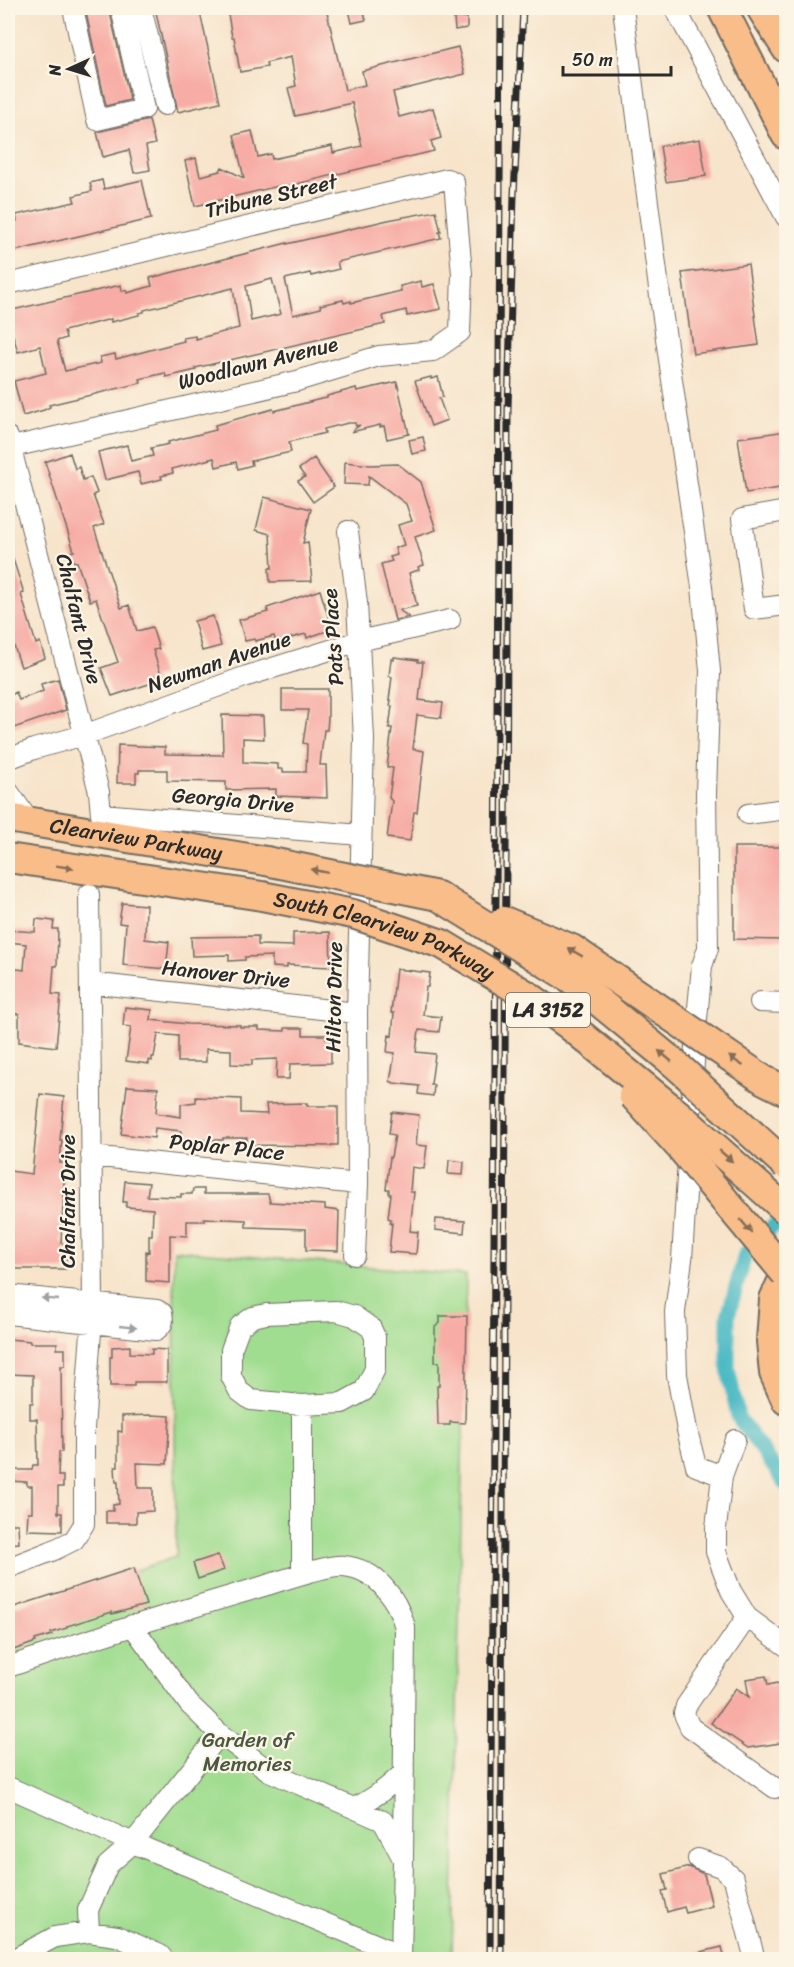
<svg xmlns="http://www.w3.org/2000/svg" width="794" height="1967" font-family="Sriracha,sans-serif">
  <rect width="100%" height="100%" fill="#fcf5e5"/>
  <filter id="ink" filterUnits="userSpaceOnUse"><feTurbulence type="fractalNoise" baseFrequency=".0167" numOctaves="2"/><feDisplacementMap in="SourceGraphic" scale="12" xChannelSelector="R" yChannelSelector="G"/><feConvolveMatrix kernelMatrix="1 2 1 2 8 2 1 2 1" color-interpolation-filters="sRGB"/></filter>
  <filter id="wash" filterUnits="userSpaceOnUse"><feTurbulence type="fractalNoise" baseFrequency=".008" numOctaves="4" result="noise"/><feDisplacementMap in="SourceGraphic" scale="24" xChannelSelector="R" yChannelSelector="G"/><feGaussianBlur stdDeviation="1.35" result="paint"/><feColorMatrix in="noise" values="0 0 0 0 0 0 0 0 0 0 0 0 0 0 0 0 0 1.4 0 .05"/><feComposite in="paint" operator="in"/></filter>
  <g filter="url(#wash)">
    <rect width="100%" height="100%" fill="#f7e4cb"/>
    <!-- green -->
    <path fill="#a1dd91" stroke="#66845e" stroke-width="1.5" d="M174,1250L466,1275L452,1959H8V1612L176,1557Z"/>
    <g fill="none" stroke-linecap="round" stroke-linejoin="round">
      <!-- canal -->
      <path stroke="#4cbac5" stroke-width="15" d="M786,1213L745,1255L728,1316V1368L738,1417L786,1484"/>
    </g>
    <g id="blocks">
      <!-- building -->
      <path fill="#f7ada6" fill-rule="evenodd" d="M85,8H109L130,100L106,106Z
        M155,8H199L220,102L178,112Z
        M236,8H326L345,90L365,85L362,71L458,47L465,74L393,92L399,117L433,108L441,138L431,141L434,151L284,187L283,185L195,206L185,161L196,158L200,176L220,171L222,167L244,178L234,135L252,131L258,157L271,154L272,159L332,146L333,153L362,146L352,103L295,116L288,88L296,86L291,57L266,63L267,67L240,72L234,37H232L227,9Z
        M363,8L366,20L352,23L349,10Z
        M467,17V28L455,30L454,18Z
        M149,120L155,144L146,146L150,170L134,173L129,150L103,157L97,132Z
        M700,139L706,176L666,182L660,146Z
        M102,180L104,189L142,180L151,219L15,251L9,223L17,221L16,215L75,202L73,196L92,191L90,183Z
        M436,211L441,232H439L441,238L337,262L339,269L311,276L310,273L285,279L293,315L321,308L320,305L343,300L344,303L351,301V303L401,291L400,286L421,281L422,287L434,284L441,309L407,316L406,310L383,316L385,324L195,368L196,370L166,377L165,373L140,379L141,383L49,405L50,407L44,410L23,416L14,381L46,373L40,346L18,352L13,335L8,336V311L121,285L122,291L126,290L127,293L152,286L150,278L287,243V244L388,220ZM272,279L281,314L251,321L246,286ZM233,288L239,328L196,339L195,336L183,338L184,341L116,359L115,354L100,357L101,363L65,371L57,341L66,338L64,331L111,319V322L139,315V313L144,312V310Z
        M748,264L759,345L693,354L682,273Z
        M431,377V379L438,377L443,397L439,398L447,420L431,426L415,381Z
        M397,382L409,434L387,439L384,426L380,427V425L351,432L360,425L356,426L355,423H348L324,429L325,433L289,442L291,452L251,461L252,465L238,469L236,462L216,467L214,458L172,469L173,473L161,476L162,479L141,484L138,472L105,480L98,452L127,445L131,461L153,456L151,448L169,444L168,442L216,430L215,425L273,409L274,411L321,399L327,398V396L356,388L357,391Z
        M786,431V487L746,493L738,438Z
        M423,437L426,451L412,454L409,440Z
        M70,453L75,469L79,467L83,480L91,477L97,493L93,495L104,524L94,528L121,608L129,605L137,631L152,627L159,649L153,650L161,675L153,677L155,682L112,696L101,668L118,662L96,599L90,601L77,562H74L70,552L74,551L45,462Z
        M314,458L334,487L313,502L298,481L305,477L299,469Z
        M345,462L370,465L398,464L421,482L436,530L415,537L424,565L418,567L419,570L409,573L417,606L399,610L409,617L395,620L381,564L392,561L390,557L397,555L395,548L404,545L398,525L412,521L406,504L369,476L368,485L344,484Z
        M264,497L311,509L303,543L308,542L312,581L270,582L269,568H272L270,534L256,530Z
        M8,550H10L24,593L21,594L36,644L40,642L45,658L21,667L10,634L8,635Z
        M320,590L332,629L307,638L306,634L276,642L274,636L255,641L254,639L245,641L239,620L268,612L267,608Z
        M213,616L221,646L202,651L194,621Z
        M394,657L418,660V662H423L419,700L443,703L441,718L417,715L413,749L424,751L417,812H414L410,841L387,838L392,801L389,798L393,768L387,767L392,728H389L392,706H390L391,700H389L392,677L389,676L391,659L394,660Z
        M58,679L66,710L8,730V697L16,692L19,700L43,691L41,684Z
        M282,689H328V718L327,730H324L320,765H326L327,798L276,796V789L226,790V782L167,781V770H139V773H136V783H117L118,745L165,747V754L223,755L222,715L263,716L264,739L243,738V762L278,764V769H283V772H306L307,744L303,743L308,710H282Z
        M734,847H786V940L734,939Z
        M122,903L146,905L145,939L169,942L166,969L123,965L126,924L119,923Z
        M36,919L54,921L53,929H58L57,966H54L52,994L61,995L56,1047L19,1042V1014L8,1013L10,968L24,970L26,944L8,942V930L35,932Z
        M330,932L331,967L287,965V968L272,967V956L245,957V960L229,961V955L192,956L191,937L258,936V945L293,946V933Z
        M396,969L430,973L428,987H426L423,1015L441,1017L439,1032L419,1030L416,1052L435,1054L431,1084L434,1085L433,1096L418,1094L419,1086L394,1083L390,1081L395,1053L387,1052L389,1035L392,1036L394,1013H391Z
        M125,1007L152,1010L151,1020L188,1024L240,1025V1027H259V1030L285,1031V1028H303V1035H326V1039H331V1063L290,1064L289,1079H276L277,1059L252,1060V1065L231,1064V1050L206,1049V1062H178V1036L158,1034L154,1057H152V1061L149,1060V1064L126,1061L131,1027L123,1026Z
        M127,1086L158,1088L156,1113L181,1117V1104L196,1102V1097L241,1099V1113L267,1114L266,1104L307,1103V1106H338V1145H331V1146L247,1145V1138H223V1140H181V1131L155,1128L154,1138L121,1134Z
        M40,1094L64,1097L60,1140H62L60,1163H65L61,1243L66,1244V1269H11V1255H8V1196L10,1171L32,1174Z
        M392,1112L419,1115L416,1145L427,1146L424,1169L412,1167L410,1192H414L410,1231L418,1232L416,1254L389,1252L392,1223H390L391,1219L388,1218L391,1194H389V1189H386L390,1157H391L395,1135L389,1134Z
        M449,1160L464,1162L463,1175L448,1174Z
        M125,1181L149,1183L147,1196L181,1197V1194H192L193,1189H204V1194H268L270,1202L325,1205V1209L339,1211L338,1251L306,1250V1229L246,1227V1220L204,1218V1221H187V1236L170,1235V1283L146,1281V1251L149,1252V1235H152L153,1209L126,1207V1202H123Z
        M436,1219L465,1221L464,1233L435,1230Z
        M440,1316H467L465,1423L450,1422V1425H438L437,1386H439V1362H435V1327L440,1323Z
        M8,1339L30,1341V1343H57V1349H65V1366H61L62,1452H59L58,1476H63V1487H58V1513H62V1531L27,1530L28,1512H32V1486H27V1482L8,1481V1470H32L33,1465H38L37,1419H30V1403H33V1375L8,1374Z
        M130,1346V1353L152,1354V1349L167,1350V1382H134V1386H110V1357H112V1347Z
        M151,1415L170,1416L167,1464L137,1463L138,1488H153V1511L136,1512V1523H106V1511H113V1505L119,1504L118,1482H116L115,1467H118V1431L122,1432V1416Z
        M8,1524H18L19,1543L8,1544Z
        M218,1555L224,1570L198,1579L193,1563Z
        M134,1568L146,1605L112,1614V1612L67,1626V1628L51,1633L52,1635L35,1640L36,1642L8,1652V1609Z
        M766,1676L768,1685L777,1683L786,1690V1742L748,1748L711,1723L736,1688L749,1697L746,1679Z
        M689,1867L704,1874L712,1906L686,1913L684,1907L667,1912L662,1891L667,1890L663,1874Z
        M722,1947L725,1959H688V1955Z"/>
    </g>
  </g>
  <g filter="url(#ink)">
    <use href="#blocks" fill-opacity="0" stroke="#726c63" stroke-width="1.5"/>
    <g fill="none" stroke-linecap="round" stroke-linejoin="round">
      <!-- minor casing -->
      <g stroke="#726c63" stroke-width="22">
        <path id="minor" d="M73,8L97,120L144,109L121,8
          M141,8L165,105
          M623,8L661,304L702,587L710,671L706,793L708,948L702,966L696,1029L682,1259L675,1312L677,1375L687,1430L696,1466L722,1476
          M675,8L786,217
          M8,284L447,179L454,182L462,274L460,332L433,351L379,356L297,381L8,448
          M8,437L99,792L101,814L361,835
          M786,511L742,519L754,609L786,605
          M348,531L357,603L364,739L357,1013L358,1184L355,1255
          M8,759L34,749L84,735L247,676L359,641L450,620
          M8,791L29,821
          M748,814L786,809
          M90,983L357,1013
          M760,1002L786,1003
          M91,1156L358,1184
          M8,1295L157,1310L162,1313C164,1322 163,1325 156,1330L8,1314
          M336,1311L354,1316L371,1328L375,1337V1369L364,1391L342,1403L302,1405L251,1400L239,1391L231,1376V1350L240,1326L253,1317L266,1314Z
          M735,1440L722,1476L716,1528V1552L731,1591L747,1617L686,1706L684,1714L690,1727L775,1788
          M8,1568L54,1550L74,1540L84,1524V1429L93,1304L89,894
          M302,1574V1405
          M747,1617L786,1646
          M132,1625L189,1704L220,1734L269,1771L383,1821L403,1859L401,1960
          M8,1667C93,1638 178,1611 264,1586C281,1581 329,1564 344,1566C376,1569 397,1598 405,1627L403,1859
          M8,1787L133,1843L401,1955
          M354,1808C374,1799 388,1788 404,1772
          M698,1859L721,1867L734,1879L755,1960
          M89,1932L88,1910L108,1865L133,1843L220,1734
          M12,1960L55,1937L89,1932L117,1936L160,1955L164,1960"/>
      </g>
      <!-- highway casing -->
      <g stroke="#726c63" stroke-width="32">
        <g id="highway">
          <path d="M722,8L786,135"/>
          <path d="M761,8L786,48"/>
          <path id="s1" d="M8,818L266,861"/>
          <path d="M8,858L262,896"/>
          <path d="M786,1273L774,1299L771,1341L774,1373L786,1400"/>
        </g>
      </g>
      <!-- minor -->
      <use href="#minor" stroke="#fff" stroke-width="20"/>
      <!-- highway -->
      <use href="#highway" stroke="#f8bd89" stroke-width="28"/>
      <!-- rail casing -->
      <g stroke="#2b2b2b" stroke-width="7">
        <path id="rail" d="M490,1960L501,8
          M501,1960L508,409L514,195L523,8"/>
      </g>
      <!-- rail -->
      <use href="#rail" stroke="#fcf5e5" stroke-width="4.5" stroke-dasharray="14" stroke-linecap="butt"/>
      <!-- highway-bridge casing -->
      <g stroke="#726c63" stroke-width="32" stroke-linecap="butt">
        <g id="highway-bridge">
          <path d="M266,861L438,896L570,978L675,1064L786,1165"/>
          <path id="s2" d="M262,896L353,914L442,944L530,997L569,1025L679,1115L786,1210"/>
          <path d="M504,921L572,949L764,1080L786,1091"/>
          <path d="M633,1095L681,1148L786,1274"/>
        </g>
      </g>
      <!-- highway-bridge -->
      <use href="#highway-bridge" stroke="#f8bd89" stroke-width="28"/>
    </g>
    <!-- one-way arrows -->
    <defs><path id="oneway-solid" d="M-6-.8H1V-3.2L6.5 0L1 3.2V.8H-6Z" transform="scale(1.5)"/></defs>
    <g fill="#876d55">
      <use href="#oneway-solid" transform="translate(65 867) rotate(9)"/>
      <use href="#oneway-solid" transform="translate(319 871) rotate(-169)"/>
      <use href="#oneway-solid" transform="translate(575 952) rotate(-149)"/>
      <use href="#oneway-solid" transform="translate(665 1056) rotate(-140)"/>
      <use href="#oneway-solid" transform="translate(736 1061) rotate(-146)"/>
      <use href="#oneway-solid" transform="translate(726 1156) rotate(41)"/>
      <use href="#oneway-solid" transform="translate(746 1226) rotate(50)"/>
    </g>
    <g fill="#a0a0a0">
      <use href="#oneway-solid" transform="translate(50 1299) rotate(-174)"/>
      <use href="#oneway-solid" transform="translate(128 1327) rotate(6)"/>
    </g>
  </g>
  <g text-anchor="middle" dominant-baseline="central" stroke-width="4.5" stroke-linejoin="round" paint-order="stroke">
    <!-- shield labels -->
    <rect fill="#fcf5e5" stroke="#6a6863" stroke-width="1.5" x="506" y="993" width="84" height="34" rx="4.5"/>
    <g font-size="20" font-weight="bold" fill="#2b2b2b">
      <text x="548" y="1010">LA 3152</text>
    </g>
    <!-- street labels -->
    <g font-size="21" fill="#2b2b2b" stroke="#fcf5e5">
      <text transform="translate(271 196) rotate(-13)">Tribune Street</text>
      <text transform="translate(258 363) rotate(-14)">Woodlawn Avenue</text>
      <text transform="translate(79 619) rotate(76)">Chalfant Drive</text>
      <text transform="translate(333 637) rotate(-94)">Pats Place</text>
      <text transform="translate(219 662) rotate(-19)">Newman Avenue</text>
      <text transform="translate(233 800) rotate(5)">Georgia Drive</text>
      <text stroke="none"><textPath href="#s1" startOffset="130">Clearview Parkway</textPath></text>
      <text stroke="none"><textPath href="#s2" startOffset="129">South Clearview Parkway</textPath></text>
      <text transform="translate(226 974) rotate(6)">Hanover Drive</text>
      <text transform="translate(334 997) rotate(-89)">Hilton Drive</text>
      <text transform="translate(227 1147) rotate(6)">Poplar Place</text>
      <text transform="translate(68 1201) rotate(-90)">Chalfant Drive</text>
    </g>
    <!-- park labels -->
    <g font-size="21" fill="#485844" stroke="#fcf5e5">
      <text x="247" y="1740">Garden of<tspan x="247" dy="24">Memories</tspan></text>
    </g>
  </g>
  <!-- margin -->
  <rect width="794" height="1967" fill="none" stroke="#fcf5e5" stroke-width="30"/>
  <!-- north arrow -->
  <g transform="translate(69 69) rotate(266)" stroke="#fcf5e5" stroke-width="4.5" paint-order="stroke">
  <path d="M0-4.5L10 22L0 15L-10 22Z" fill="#2b2b2b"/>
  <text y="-9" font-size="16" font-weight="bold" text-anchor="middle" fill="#2b2b2b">N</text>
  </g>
  <!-- scale -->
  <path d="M563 66v9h108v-9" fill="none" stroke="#2b2b2b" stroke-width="3"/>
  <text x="572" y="66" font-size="18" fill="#2b2b2b" stroke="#fcf5e5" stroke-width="4.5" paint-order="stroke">50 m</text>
</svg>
